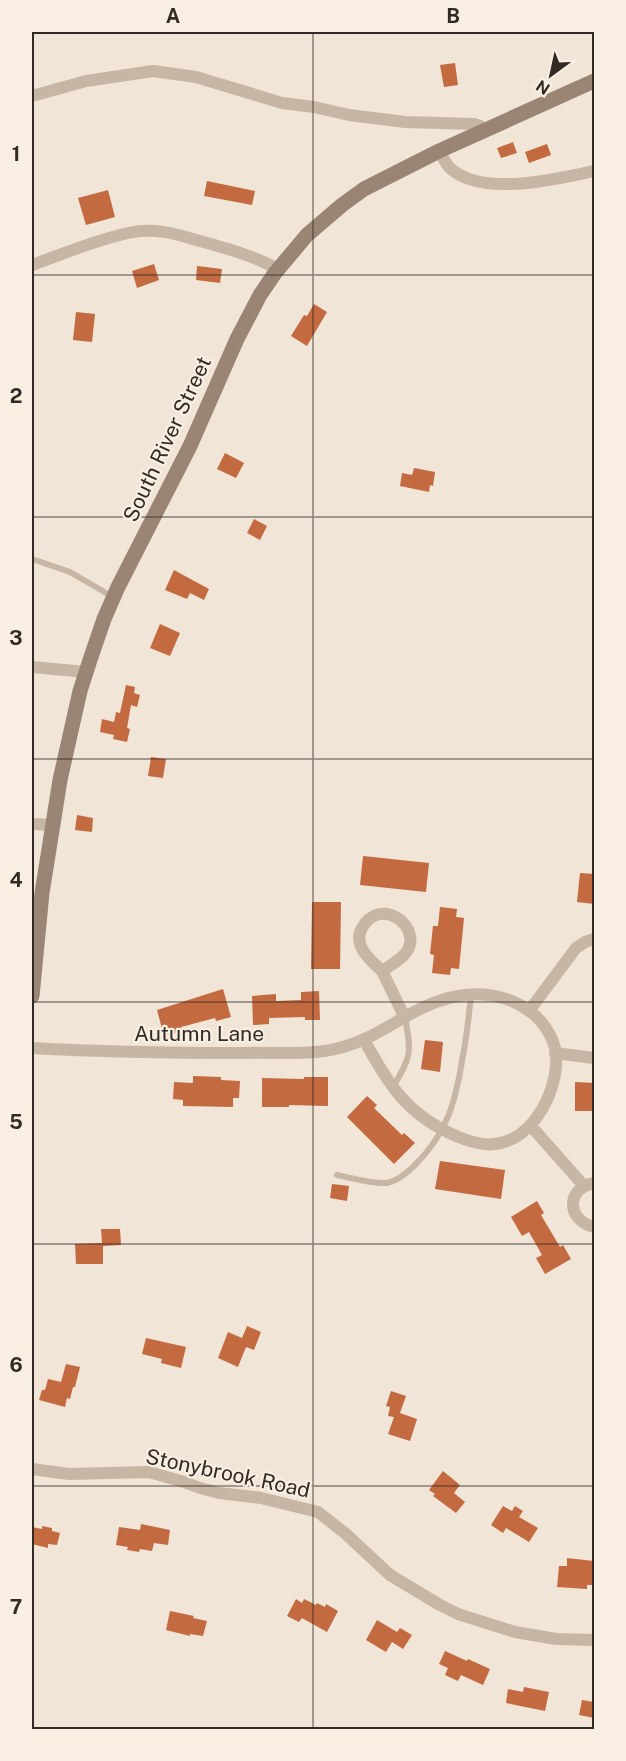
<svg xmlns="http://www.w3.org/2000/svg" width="626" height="1761" font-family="'Public Sans',sans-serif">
  <rect width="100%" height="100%" fill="#f0e5d6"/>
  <!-- building -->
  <path fill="#c36a41" d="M455,63L458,85L444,87L440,65Z
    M513,142L517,153L501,158L497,148Z
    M547,144L551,155L529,163L525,152Z
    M207,181L255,191L252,205L204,196Z
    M108,190L115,217L86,225L78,198Z
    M154,264L159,280L137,288L132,271Z
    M197,266L222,269L220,283L196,280Z
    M314,304L327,312L307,346L291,336L304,315L307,316Z
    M76,312L95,314L92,342L73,340Z
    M225,453L244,463L236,478L217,469Z
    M414,468L435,472L433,486L430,485L429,492L400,486L402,473L412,475Z
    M254,519L267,526L260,540L247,533Z
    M174,570L209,589L204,600L190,593L187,599L165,590Z
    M160,624L180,633L170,656L150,648Z
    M126,685L135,687L134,693L140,695L137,707L131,705L127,728L130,729L127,742L113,739L114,735L100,732L102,719L114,722L116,712L120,713Z
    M151,757L166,759L163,778L148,776Z
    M77,815L93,818L92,832L75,830Z
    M363,856L429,863L426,892L360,885Z
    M580,873L594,874V904L577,902Z
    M312,902H341L340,969H311Z
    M440,907L457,909L456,917L464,918L459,969L451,968L450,975L432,973L434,955L430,954L433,926H438Z
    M223,989L231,1017L216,1021L215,1018L181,1027L182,1031L164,1036L157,1010Z
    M319,991L320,1020H305V1017L269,1018V1024L253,1025L252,996L276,994V1001L301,1000V992Z
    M425,1040L443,1042L440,1072L421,1069Z
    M193,1076L221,1077V1080L240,1081L239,1098H233V1107L183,1106V1100L173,1099L174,1082L193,1083Z
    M304,1077H328V1106L289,1105V1107H262V1078L304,1079Z
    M575,1082L594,1083V1111H575Z
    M367,1096L377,1105L374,1108L402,1135L404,1133L415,1143L394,1164L347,1117Z
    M440,1161L505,1170L501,1199L435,1189Z
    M332,1184L349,1186L347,1201L330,1198Z
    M537,1201L544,1213L541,1215L560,1247L563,1245L571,1259L545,1274L536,1258L542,1255L529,1232L522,1236L511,1217Z
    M101,1229H120L121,1245L103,1246V1264H76L75,1244L102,1243Z
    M247,1326L261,1332L254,1350L246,1347L238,1367L218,1358L228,1332L242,1338Z
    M146,1338L186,1347L181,1368L161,1363L162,1359L142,1354Z
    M66,1364L80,1367L75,1387H73L70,1399L67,1398L65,1407L39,1400L42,1390H45L48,1379L61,1382Z
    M391,1391L406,1396L400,1413L417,1419L410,1441L388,1434L394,1417L388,1416L390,1407L386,1406Z
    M443,1471L460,1485L454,1493L465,1502L456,1513L433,1496L435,1494L429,1490Z
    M503,1506L512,1511L515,1506L523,1511L519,1517L538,1528L529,1542L506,1528L503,1533L491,1525Z
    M141,1524L170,1530L168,1545L154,1543L152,1551L140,1549L139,1552L127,1550L128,1547L116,1545L119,1527L140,1530Z
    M42,1526L52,1528V1531L60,1533L57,1545L48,1544V1548L32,1544V1527L42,1529Z
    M567,1558L594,1561V1585H587V1589L557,1587L559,1566H567Z
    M296,1599L302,1603L304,1599L316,1605L317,1603L325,1607L326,1604L338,1611L327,1632L302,1618L299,1622L287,1616Z
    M170,1611L194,1616L193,1618L207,1621L203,1636L190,1634V1636L166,1630Z
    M377,1620L397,1632L400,1628L412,1635L403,1649L392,1642L386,1652L366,1640Z
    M445,1651L467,1661L468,1659L490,1669L483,1685L461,1675L458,1681L445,1675L448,1668L439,1664Z
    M524,1687L549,1692L545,1711L506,1703L508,1689L523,1692Z
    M582,1700L594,1702V1718L579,1715Z"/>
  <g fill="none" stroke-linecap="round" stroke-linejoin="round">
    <!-- lane -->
    <path stroke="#c7b6a3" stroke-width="6" d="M32,559L70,572L113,597
      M393,1087C411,1057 412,1053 405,1018
      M337,1175C352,1178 371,1184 387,1183C398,1181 406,1173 414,1166C448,1133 456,1100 463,1055C467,1035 469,1015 471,995"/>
    <!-- street -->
    <path stroke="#c7b6a3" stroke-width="12" d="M32,96L86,81L153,71L196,77L282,103L314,107L349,115L405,122L474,124L480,126L484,130
      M439,151C442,156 445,162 449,167C480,198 557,179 594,171
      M32,265C63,254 95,240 128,233C154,227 176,234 200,241C229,249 251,255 278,269
      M32,667L86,672
      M32,824L53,825
      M382,971C370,960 352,945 362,928C380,894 426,928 405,954C399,961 389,966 382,971L405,1018
      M529,1011L576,948L585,942L594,939
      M32,1048C103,1052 173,1053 244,1053C277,1052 312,1056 343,1047C373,1039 396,1020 424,1007C458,991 496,988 528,1010C542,1019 554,1037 556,1054C559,1089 534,1140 495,1144C482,1146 468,1141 456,1136C406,1114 390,1086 364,1040
      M555,1053L594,1058
      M530,1125L584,1186
      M594,1183C566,1188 566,1220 594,1227
      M32,1469L69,1474L149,1472L184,1482L200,1488L219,1493L261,1498L318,1512L346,1534L390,1575L440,1605L458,1614L515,1632L556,1639L594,1640"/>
    <!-- secondary -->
    <path stroke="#9a8575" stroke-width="15" d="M32,996L42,893L60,780L80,691L90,660L104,619L118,587L190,446L237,339L260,295L275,273L307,235L342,205L364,189L439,151L594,81"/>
  </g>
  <!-- grid -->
  <path fill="none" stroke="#322a25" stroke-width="1.5" stroke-opacity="0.55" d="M313,32V1730M32,275H594M32,517H594M32,759H594M32,1002H594M32,1244H594M32,1486H594"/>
  <g text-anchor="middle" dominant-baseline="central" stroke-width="4.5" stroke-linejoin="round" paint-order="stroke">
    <!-- street labels -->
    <g font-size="21" fill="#322a25" stroke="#f8efe2">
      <text transform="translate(167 439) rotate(-65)">South River Street</text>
      <text x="199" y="1033">Autumn Lane</text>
      <text transform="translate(228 1473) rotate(12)">Stonybrook Road</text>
    </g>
  </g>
  <!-- border -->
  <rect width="626" height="1761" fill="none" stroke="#f8efe2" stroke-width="66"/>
  <!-- north arrow -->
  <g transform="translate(551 75) rotate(213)" stroke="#f8efe2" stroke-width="4.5" paint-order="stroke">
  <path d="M0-4.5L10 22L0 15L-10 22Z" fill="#322a25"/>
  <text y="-9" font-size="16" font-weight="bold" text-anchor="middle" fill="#322a25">N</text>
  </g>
  <rect x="33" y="33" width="560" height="1695" fill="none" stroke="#322a25" stroke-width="2"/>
  <g font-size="20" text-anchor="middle" font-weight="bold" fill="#322a25">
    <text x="173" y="23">A</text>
    <text x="453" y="23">B</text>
    <text x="16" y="161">1</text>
    <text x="16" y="403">2</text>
    <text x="16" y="645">3</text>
    <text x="16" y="887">4</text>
    <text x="16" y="1129">5</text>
    <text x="16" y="1372">6</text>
    <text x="16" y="1614">7</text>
  </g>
</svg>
